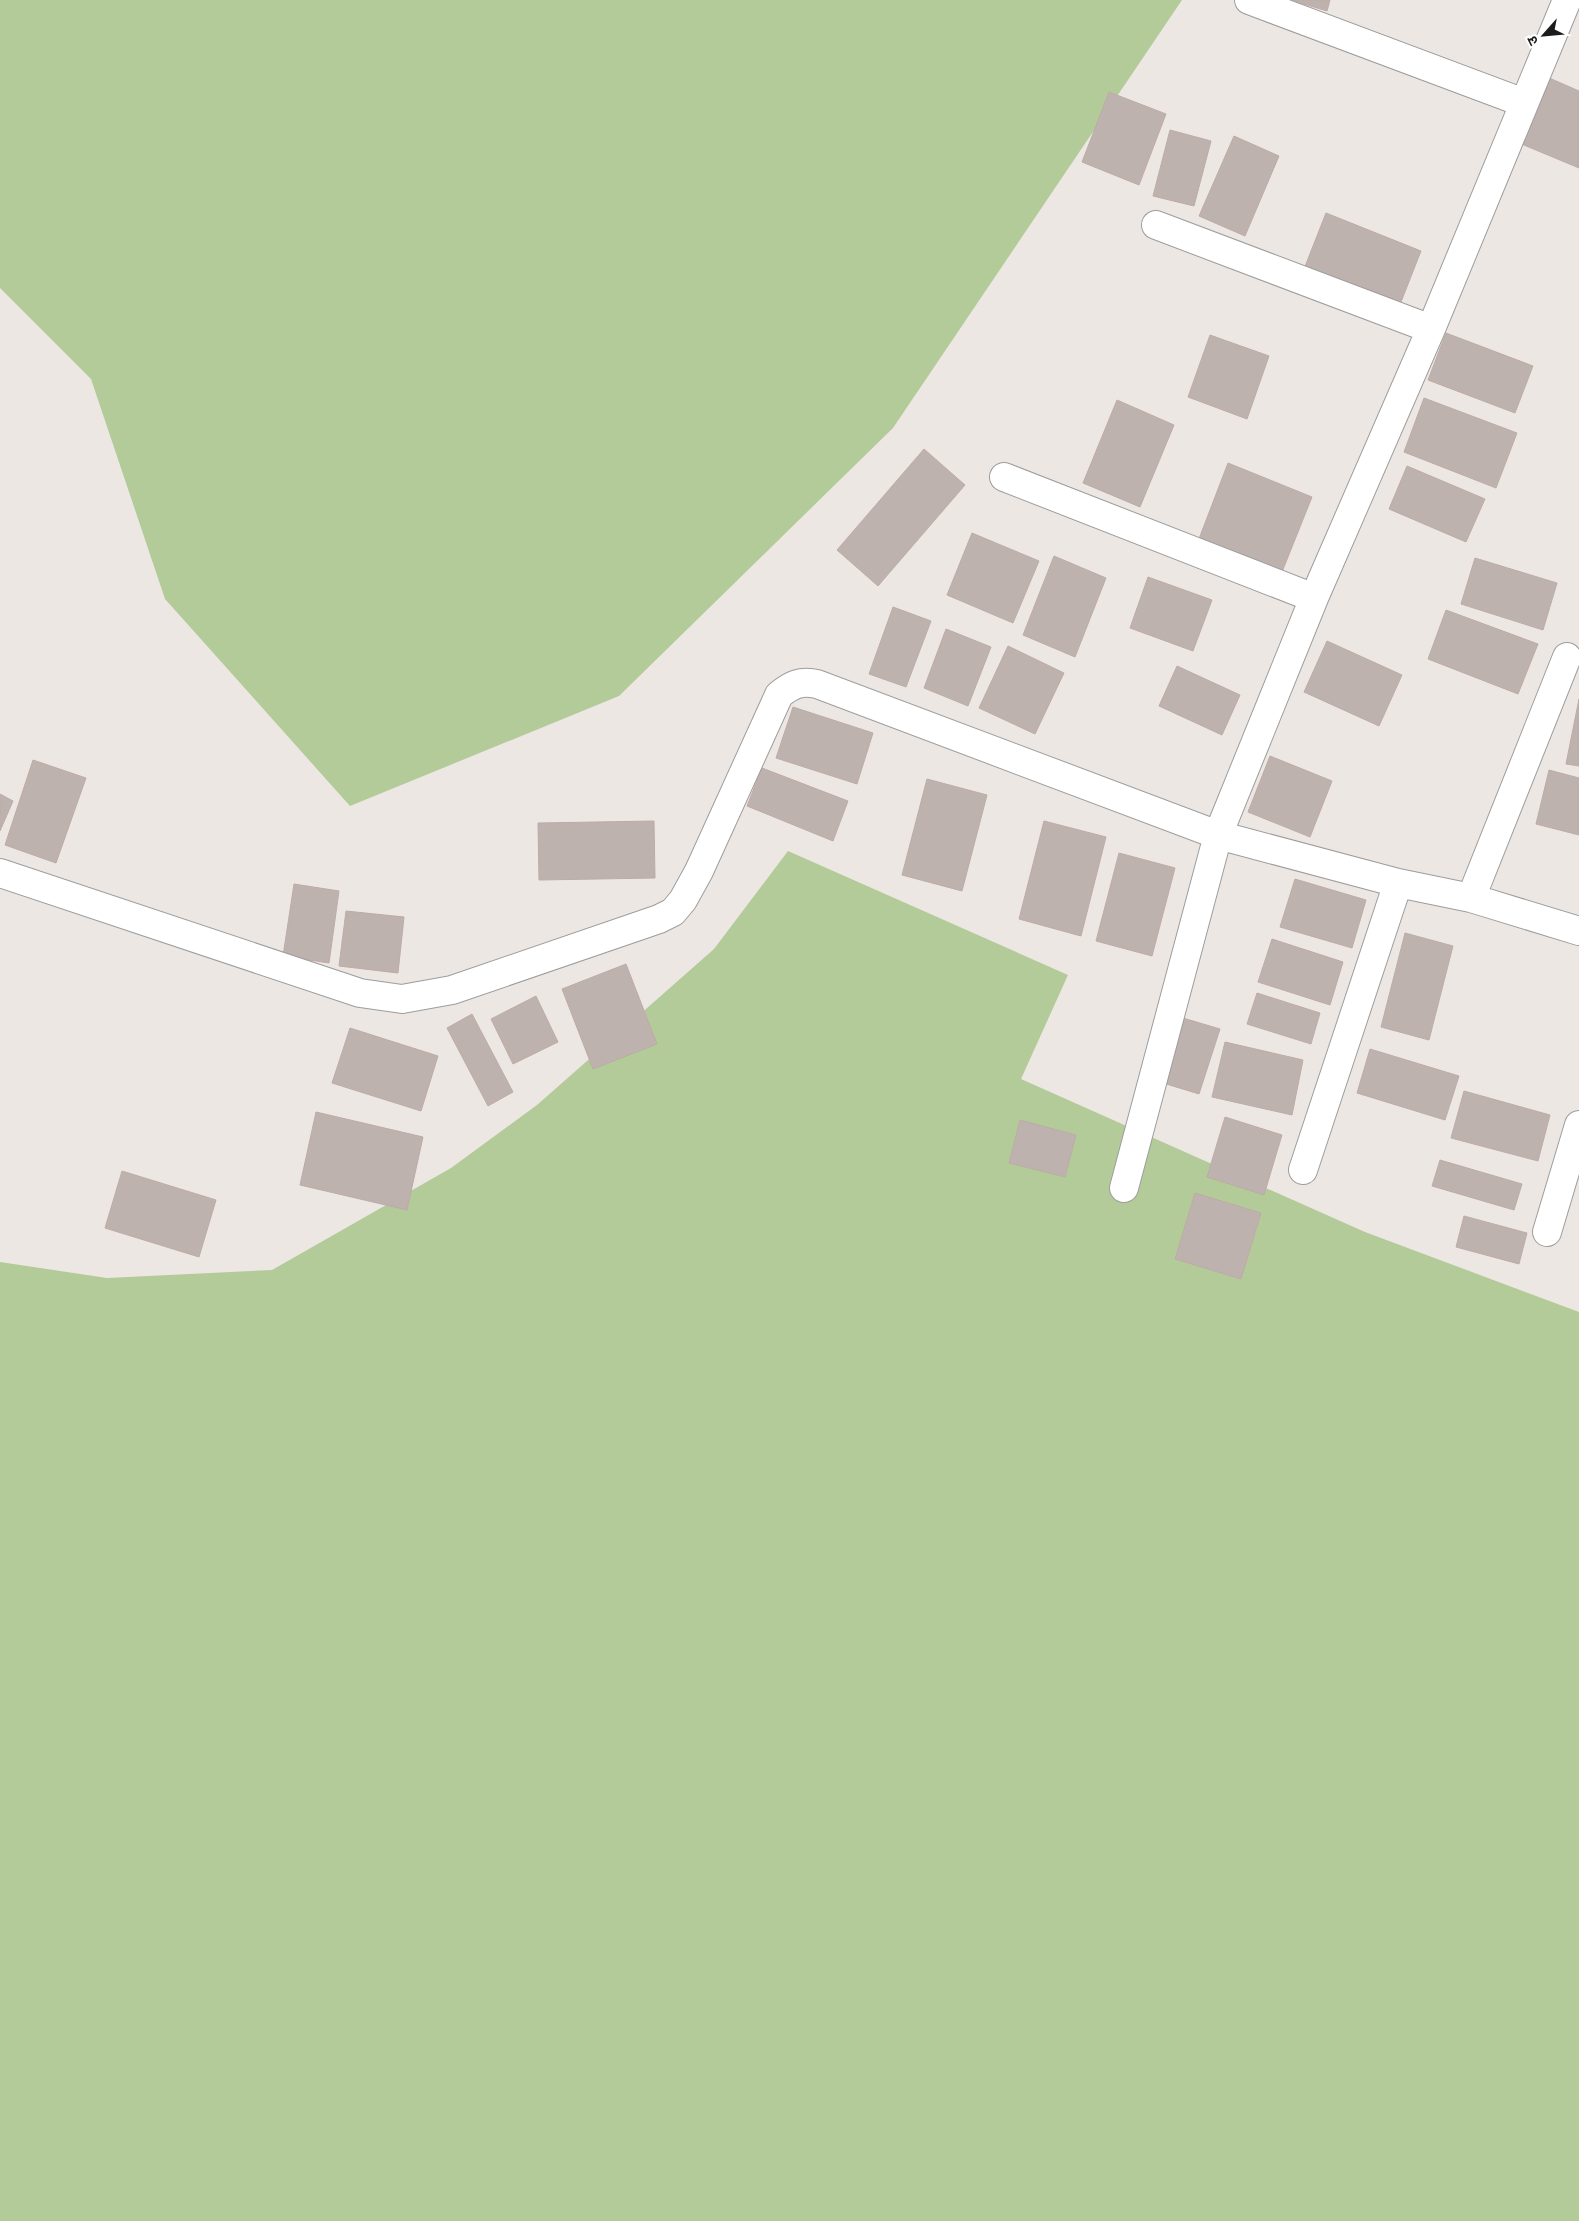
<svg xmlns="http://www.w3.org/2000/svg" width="1579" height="2221" font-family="Cabin,'Noto Sans Devanagari',sans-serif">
  <rect width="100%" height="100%" fill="#ede7e3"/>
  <!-- forest -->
  <path fill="#b3cb99" d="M0,0H1182L893,428L619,696L350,806L165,599L91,379L0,288Z
    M788,851L1068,975L1021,1079L1365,1232L1579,1312V2221H0V1262L107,1278L272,1270L451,1168L537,1105L714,949Z"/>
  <!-- building -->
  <path fill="#beb2af" stroke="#beaba6" d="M1291,0H1330L1327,11Z
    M1547,77L1579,91V168L1519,143Z
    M1109,92L1166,114L1139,185L1082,162Z
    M1170,130L1211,141L1194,206L1153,196Z
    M1234,136L1279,156L1245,236L1199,216Z
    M1326,213L1421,251L1399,307L1304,269Z
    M1446,333L1533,366L1515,413L1428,380Z
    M1210,335L1269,356L1247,419L1188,397Z
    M1424,398L1517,433L1496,488L1404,452Z
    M1117,400L1174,425L1140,507L1083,483Z
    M924,449L965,485L878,586L837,550Z
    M1228,463L1312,497L1280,577L1197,544Z
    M1407,466L1485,499L1466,542L1389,509Z
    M972,533L1039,561L1013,623L947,595Z
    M1054,556L1106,578L1075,657L1023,635Z
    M1475,558L1557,583L1543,630L1461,604Z
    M1148,577L1212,600L1193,651L1130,628Z
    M893,607L931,621L906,687L869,674Z
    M1446,610L1538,644L1518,694L1428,659Z
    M946,629L991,647L968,706L924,688Z
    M1327,641L1402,675L1379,726L1304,692Z
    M1008,646L1064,673L1035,734L979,708Z
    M1177,666L1240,695L1222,735L1159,706Z
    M1579,699V766L1566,764Z
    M793,707L873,733L857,784L776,758Z
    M1270,756L1332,781L1310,837L1248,812Z
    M33,760L86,778L56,863L5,845Z
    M762,768L848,801L833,841L747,806Z
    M1549,770L1579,778V835L1536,824Z
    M927,779L987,795L962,891L902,875Z
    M0,794L13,801L0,831Z
    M654,821L655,878L539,880L538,823Z
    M1044,821L1106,837L1081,936L1019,919Z
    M1119,853L1175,868L1152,956L1096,941Z
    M1295,879L1366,900L1352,948L1280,927Z
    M294,884L339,891L329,963L283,956Z
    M346,911L404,917L398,973L339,966Z
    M1405,933L1453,946L1429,1040L1381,1027Z
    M1272,939L1343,962L1330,1005L1258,982Z
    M626,964L657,1044L593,1069L562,989Z
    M1257,993L1320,1013L1311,1044L1247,1024Z
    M536,996L558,1042L513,1064L491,1019Z
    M472,1014L513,1092L488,1106L447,1028Z
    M1183,1018L1220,1029L1199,1094L1163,1083Z
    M350,1028L438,1056L421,1111L332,1083Z
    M1225,1042L1303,1060L1292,1115L1212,1097Z
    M1370,1049L1459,1076L1445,1120L1357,1093Z
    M1464,1091L1550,1115L1538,1161L1451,1138Z
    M316,1112L423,1137L407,1210L300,1185Z
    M1225,1117L1282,1135L1264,1195L1207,1177Z
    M1020,1120L1076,1135L1065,1177L1009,1163Z
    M1440,1160L1522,1184L1514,1210L1432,1186Z
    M122,1171L216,1200L199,1257L105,1228Z
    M1195,1193L1261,1213L1241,1279L1175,1259Z
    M1464,1216L1527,1233L1519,1264L1456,1247Z"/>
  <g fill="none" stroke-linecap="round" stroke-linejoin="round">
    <!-- minor casing -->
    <g stroke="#9d9d9d" stroke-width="30">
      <path id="minor" d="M1249,0L1524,103
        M1156,225L1431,329
        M1004,477L1314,598
        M0,873L360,993L402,999L452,990L659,919L673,912L683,900L699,871L779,695C791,685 801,680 817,684L1218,835L1398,883L1471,898L1579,931
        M1471,898L1567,657
        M1303,1170L1398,883
        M1124,1188L1218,835L1314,598L1431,329L1567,0
        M1547,1232L1579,1125"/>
    </g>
    <!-- minor -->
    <use href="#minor" stroke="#fff" stroke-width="28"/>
  </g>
  <!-- north arrow -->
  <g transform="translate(1544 35) rotate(243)" stroke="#ffffff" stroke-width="4" paint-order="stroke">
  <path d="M0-4L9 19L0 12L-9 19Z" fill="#1c1c1c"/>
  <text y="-8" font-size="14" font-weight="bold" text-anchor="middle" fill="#1c1c1c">उ</text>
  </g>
</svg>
